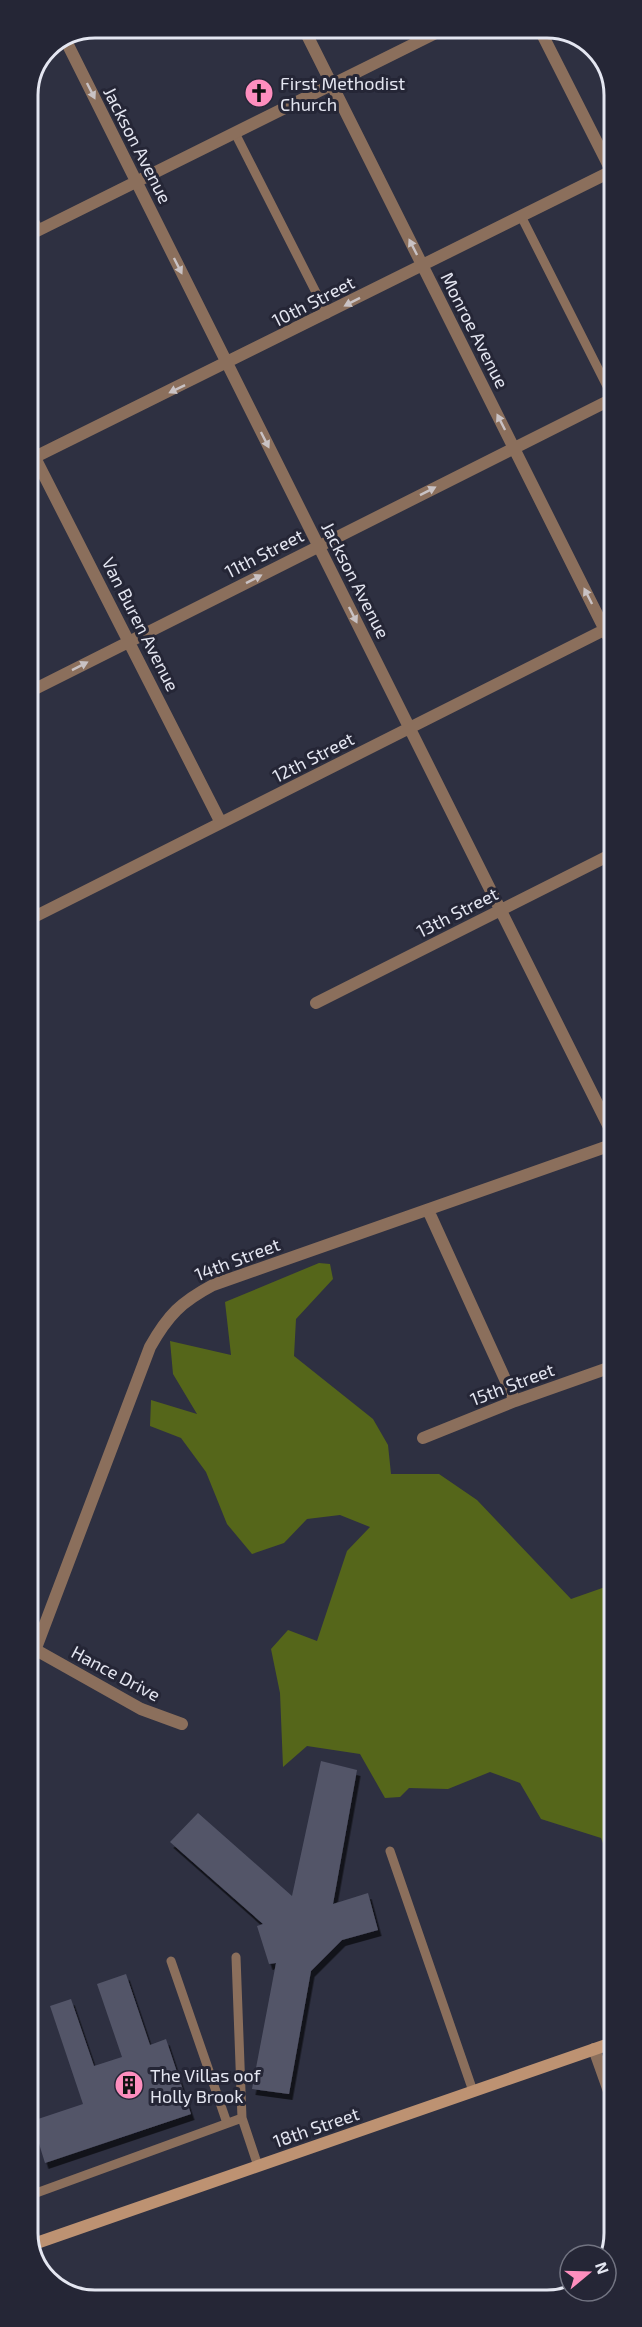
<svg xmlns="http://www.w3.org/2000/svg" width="642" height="2327" font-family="'Exo 2',sans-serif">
  <defs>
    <filter id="shadow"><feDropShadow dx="3.5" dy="6" stdDeviation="0" flood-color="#0009"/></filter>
  </defs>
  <rect width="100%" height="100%" fill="#2e3041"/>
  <!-- forest -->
  <path fill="#55661a" d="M319,1263L330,1264L333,1279L296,1319L294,1356L373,1419L388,1445L391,1474H439L477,1500L571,1599L608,1586L615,1520V1875L601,1838L541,1819L520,1783L490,1772L448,1789L409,1788L400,1797L385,1798L360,1754L307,1746L283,1767L280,1693L271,1649L288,1630L317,1641L347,1551L370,1527L340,1515L307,1519L284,1543L252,1554L227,1524L206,1472L181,1438L150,1426L151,1400L197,1414L173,1374L170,1341L231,1355L225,1302Z"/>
  <!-- building -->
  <path fill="#535568" filter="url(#shadow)" d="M321,1761L357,1770L333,1904L368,1893L378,1930L342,1940L311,1971L289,2094L252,2089L276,1963L269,1964L257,1926L263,1924L170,1842L198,1813L292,1896Z
    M126,1974L150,2045L166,2039L191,2114L45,2163L32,2121L83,2104L50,2006L71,1999L94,2066L122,2057L97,1984Z"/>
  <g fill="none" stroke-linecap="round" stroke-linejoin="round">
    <!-- service -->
    <path stroke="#8b6f5c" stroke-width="9" d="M235,133L327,314
      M27,206L39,230
      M521,216L613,398
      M390,1851L473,2091
      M236,1957L242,2118L258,2166
      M171,1961L227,2123
      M28,2196L242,2118"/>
    <!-- minor -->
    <path stroke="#8b6f5c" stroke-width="12" d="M303,27L614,648
      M65,39L614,1137
      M27,236L448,27
      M27,442L221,823
      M27,461L614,170
      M27,693L614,398
      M28,920L614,625
      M316,1003L614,853
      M428,1210L515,1401
      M423,1438L515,1401L614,1366
      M36,1650L141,1709L182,1724
      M28,1669L150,1347C168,1315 181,1302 213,1285L614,1144
      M594,2049L615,2108"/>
    <!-- tertiary -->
    <path stroke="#8b6f5c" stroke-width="12" d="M539,28L614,176"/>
    <!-- secondary -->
    <path stroke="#bd9272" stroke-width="12" d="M28,2246L615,2042"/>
  </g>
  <!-- one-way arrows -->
  <defs><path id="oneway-solid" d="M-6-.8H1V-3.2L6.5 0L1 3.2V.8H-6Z" transform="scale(1.5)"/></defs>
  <g fill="#c9c2c4">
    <use href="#oneway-solid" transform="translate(91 91) rotate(63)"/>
    <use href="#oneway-solid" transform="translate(413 247) rotate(-117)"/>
    <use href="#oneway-solid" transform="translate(178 266) rotate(63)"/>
    <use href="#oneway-solid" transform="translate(352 302) rotate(153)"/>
    <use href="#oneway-solid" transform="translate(177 389) rotate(154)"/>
    <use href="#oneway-solid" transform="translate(501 422) rotate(-117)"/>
    <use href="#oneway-solid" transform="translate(265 440) rotate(63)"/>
    <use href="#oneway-solid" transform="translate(428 491) rotate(-27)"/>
    <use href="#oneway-solid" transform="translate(254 579) rotate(-27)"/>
    <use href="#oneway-solid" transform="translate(588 596) rotate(-117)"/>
    <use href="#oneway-solid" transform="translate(353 615) rotate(63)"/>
    <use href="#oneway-solid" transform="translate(80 666) rotate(-27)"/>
  </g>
  <!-- icons -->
  <defs>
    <g id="church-disc" transform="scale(1.5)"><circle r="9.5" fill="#fe8ebe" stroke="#252636"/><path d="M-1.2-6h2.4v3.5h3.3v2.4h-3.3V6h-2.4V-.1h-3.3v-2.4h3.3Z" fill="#111"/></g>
    <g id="building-disc" transform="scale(1.5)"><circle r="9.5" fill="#fe8ebe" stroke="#252636"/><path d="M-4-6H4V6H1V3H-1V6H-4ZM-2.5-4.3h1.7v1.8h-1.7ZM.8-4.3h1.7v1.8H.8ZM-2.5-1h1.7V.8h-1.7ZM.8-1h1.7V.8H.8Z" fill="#111"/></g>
  </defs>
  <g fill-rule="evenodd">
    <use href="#church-disc" x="259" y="93"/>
    <use href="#building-disc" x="129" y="2085"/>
  </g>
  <g text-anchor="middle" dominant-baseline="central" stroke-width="6" stroke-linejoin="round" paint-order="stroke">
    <!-- poi labels -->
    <g font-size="18" fill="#e4e6f1" stroke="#252636" text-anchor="start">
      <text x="280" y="83">First Methodist<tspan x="280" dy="21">Church</tspan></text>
      <text x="150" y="2075">The Villas oof<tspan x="150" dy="21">Holly Brook</tspan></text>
    </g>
    <!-- street labels -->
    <g font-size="18" fill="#e4e6f1" stroke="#252636">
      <text transform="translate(138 145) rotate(63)">Jackson Avenue</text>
      <text transform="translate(313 301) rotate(-27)">10th Street</text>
      <text transform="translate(475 330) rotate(63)">Monroe Avenue</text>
      <text transform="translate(264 553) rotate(-27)">11th Street</text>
      <text transform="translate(356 580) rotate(63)">Jackson Avenue</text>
      <text transform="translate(141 624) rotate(63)">Van Buren Avenue</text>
      <text transform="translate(313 757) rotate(-27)">12th Street</text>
      <text transform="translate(457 912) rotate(-27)">13th Street</text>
      <text transform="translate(237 1259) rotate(-21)">14th Street</text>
      <text transform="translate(512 1384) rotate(-21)">15th Street</text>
      <text transform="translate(116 1673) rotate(28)">Hance Drive</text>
      <text transform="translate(316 2127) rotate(-19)">18th Street</text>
    </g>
  </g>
  <!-- crop -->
  <path d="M0 0H642V2327H0ZM95 38H547A57 57 0 0 1 604 95V2233A57 57 0 0 1 547 2290H95A57 57 0 0 1 38 2233V95A57 57 0 0 1 95 38Z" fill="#252636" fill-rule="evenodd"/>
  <path fill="none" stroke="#e4e6f1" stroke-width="3" d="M95 38H547A57 57 0 0 1 604 95V2233A57 57 0 0 1 547 2290H95A57 57 0 0 1 38 2233V95A57 57 0 0 1 95 38Z"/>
  <!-- north arrow -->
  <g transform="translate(588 2273) rotate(71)"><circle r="28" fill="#252636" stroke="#717381" stroke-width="1.5"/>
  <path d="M0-4.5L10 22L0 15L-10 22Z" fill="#fe8ebe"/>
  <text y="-9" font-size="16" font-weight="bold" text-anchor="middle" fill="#e4e6f1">N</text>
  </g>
</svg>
